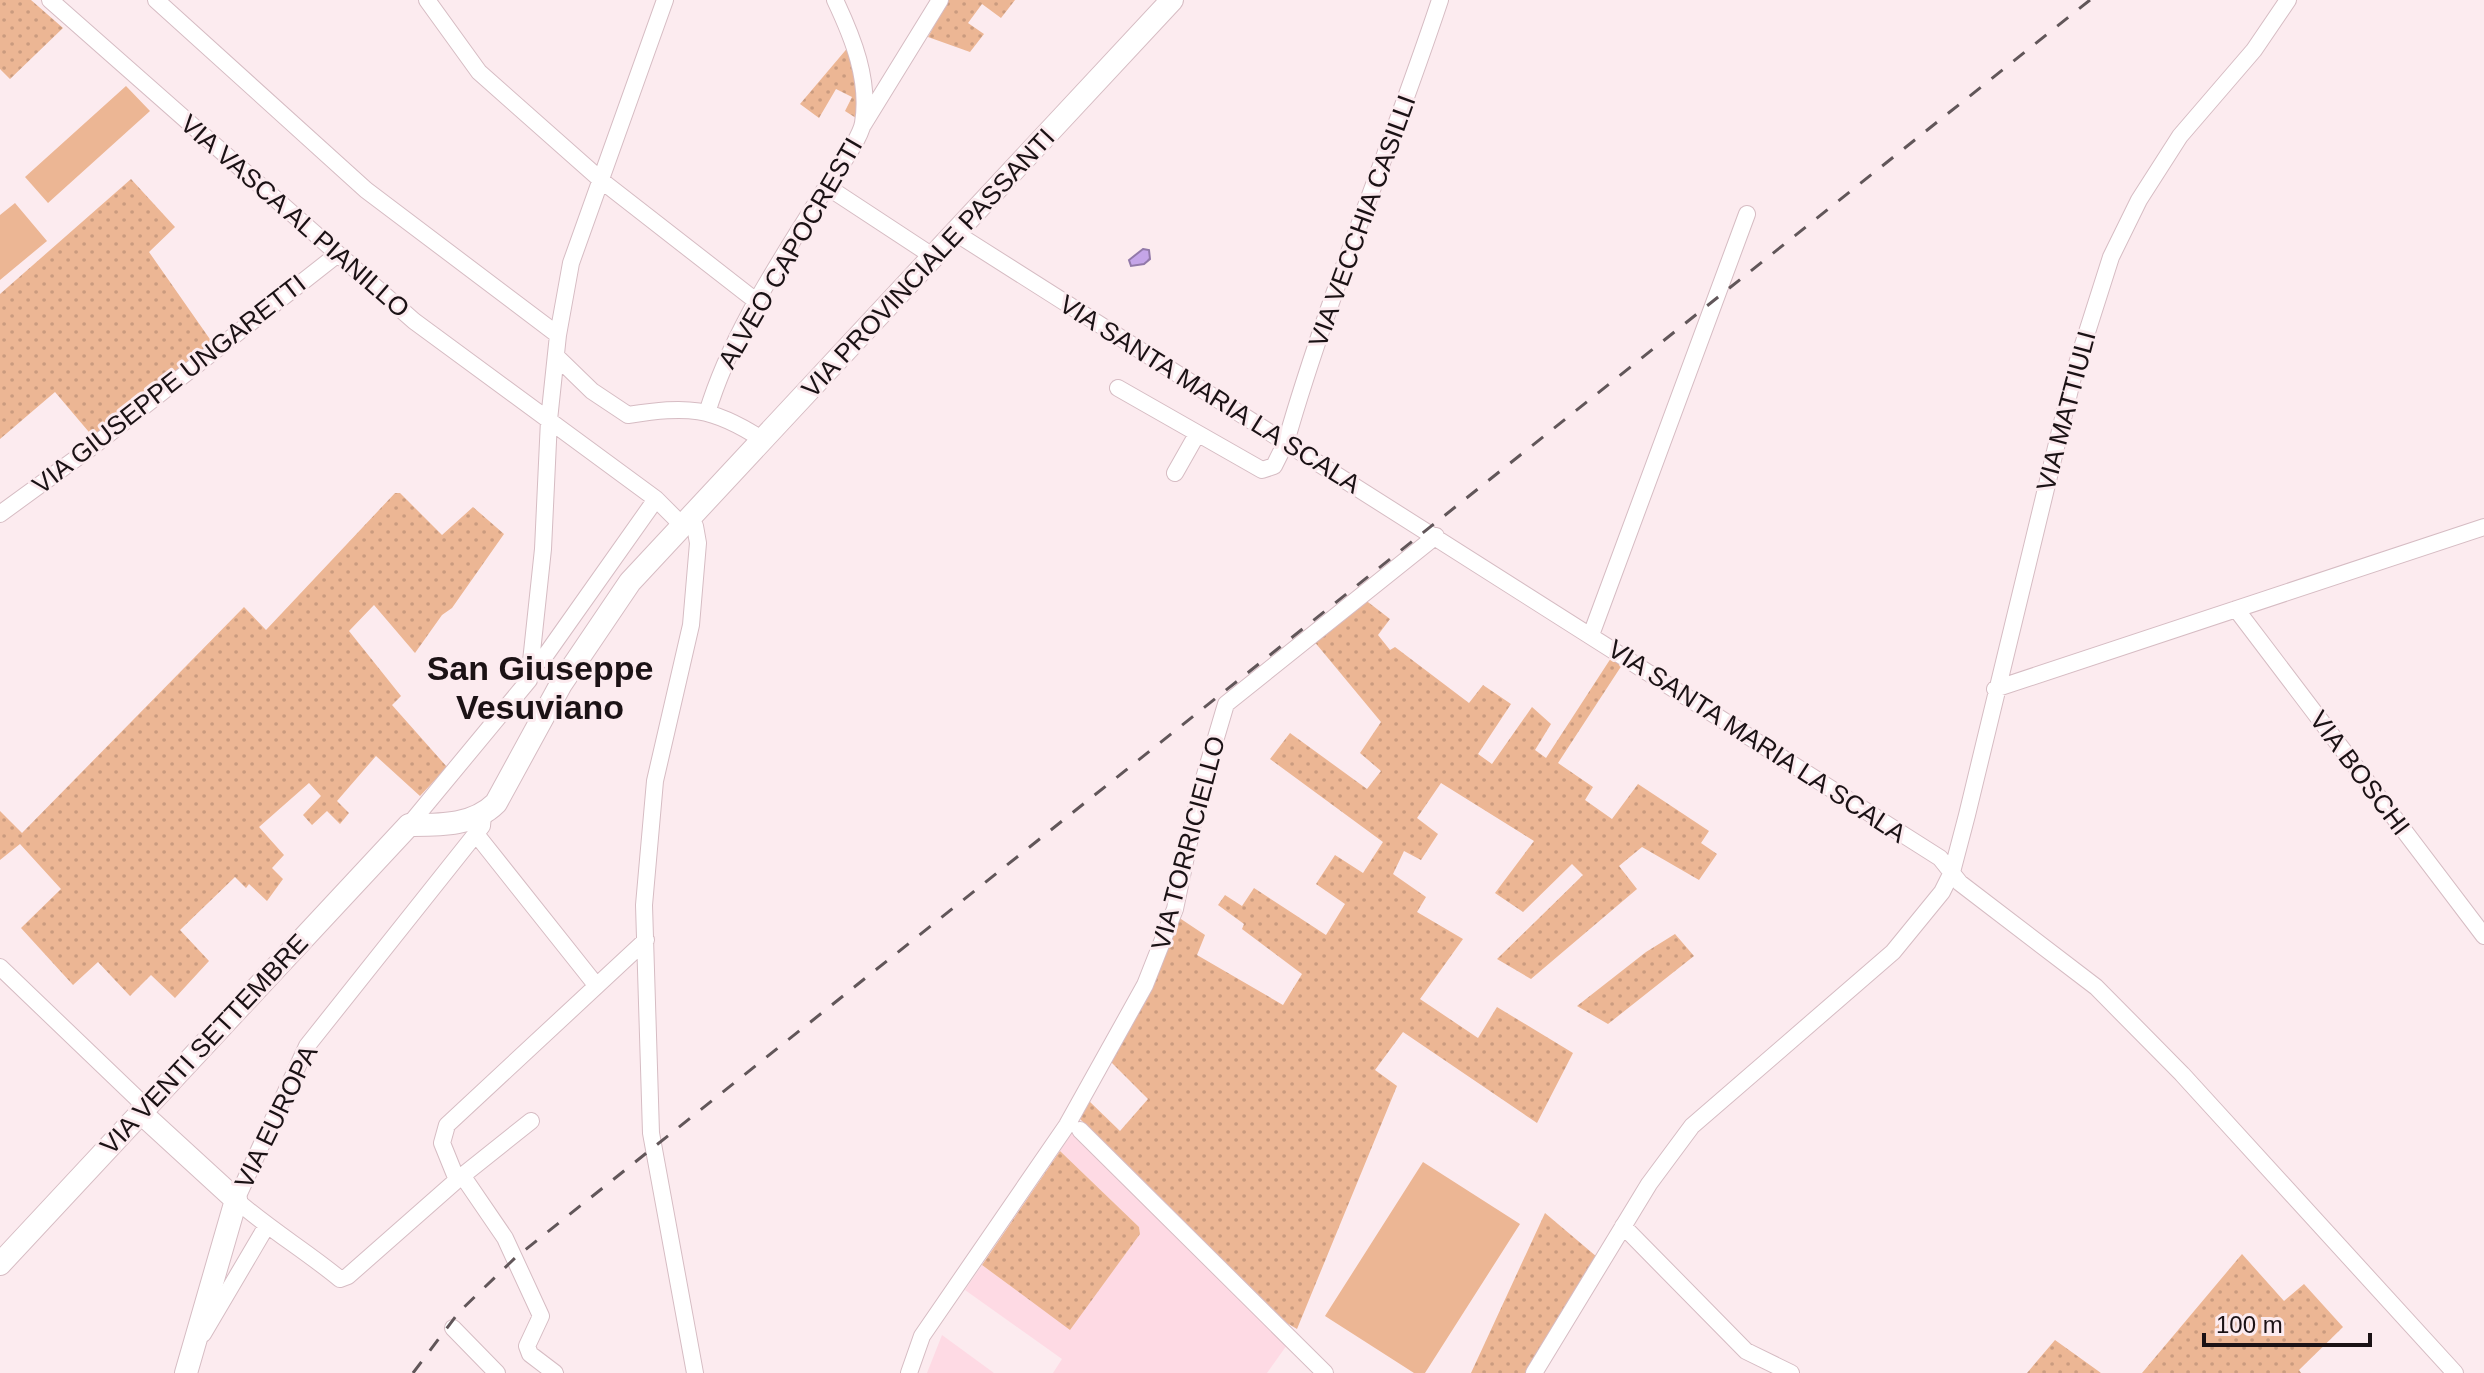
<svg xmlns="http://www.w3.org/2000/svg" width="2484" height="1373" font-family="Helvetica,sans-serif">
  <defs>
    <pattern id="grass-dots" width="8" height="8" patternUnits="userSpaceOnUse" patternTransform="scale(2)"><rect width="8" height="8" fill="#ecb694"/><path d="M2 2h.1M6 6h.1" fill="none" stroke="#ca9b7f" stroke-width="1.8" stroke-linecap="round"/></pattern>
    <pattern id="water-ripples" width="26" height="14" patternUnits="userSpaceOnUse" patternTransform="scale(2)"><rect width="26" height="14" fill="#c5a5e8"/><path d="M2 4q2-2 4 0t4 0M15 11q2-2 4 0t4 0" fill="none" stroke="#a98dc6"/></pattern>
  </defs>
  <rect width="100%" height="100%" fill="#fcebef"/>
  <!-- built -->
  <path fill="#fedae4" d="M1072,1133L1287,1345L1267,1373H1053L1062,1359L965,1290L982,1265L1070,1329L1140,1234L1139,1227L1060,1151Z
    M942,1335L994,1373H927Z"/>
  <!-- grass -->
  <path fill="url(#grass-dots)" d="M0,0H31L63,28L10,79L0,69Z
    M944,0H1015L1001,18L982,4L968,23L984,34L970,52L928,37L933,28L930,25Z
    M850,45L858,96L856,118L845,111L852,97L836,89L819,118L800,104Z
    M131,179L175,227L149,252L214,345L94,438L55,392L0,439V294Z
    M395,493H400L442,535L473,507L504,534L452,608L442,615L415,653L374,605L349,631L401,696L392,705L447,767L420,796L376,756L337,801L349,813L340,824L327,811L312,825L303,815L321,796L309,783L259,827L284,855L272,868L283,879L267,901L249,884L246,888L235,877L180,930L209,961L175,998L151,975L130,996L98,962L73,985L21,928L61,889L20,844L0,860V811L22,833L244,607L266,630Z
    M1364,599L1390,619L1378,635L1390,650L1395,647L1469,703L1483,685L1511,704L1478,754L1492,764L1532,707L1551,724L1535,750L1546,758L1611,658L1622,665L1558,763L1593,787L1585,800L1612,819L1638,784L1709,831L1701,843L1717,854L1699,880L1642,847L1619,866L1637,889L1531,979L1497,959L1583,875L1572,864L1523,912L1495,893L1534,841L1441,783L1417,818L1438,834L1421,860L1404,851L1393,874L1426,897L1417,912L1463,939L1420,999L1478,1038L1497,1007L1573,1053L1537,1123L1403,1032L1375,1070L1397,1086L1297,1329L1285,1322L1079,1118L1089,1101L1120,1131L1148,1099L1111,1062L1178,917L1205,935L1197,955L1283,1005L1302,974L1242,929L1244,924L1218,905L1225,895L1242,906L1254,888L1326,935L1345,904L1316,884L1335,855L1363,873L1383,842L1270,759L1290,733L1367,789L1381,771L1360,753L1381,722L1313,640Z
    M1675,934L1694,956L1608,1024L1577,1006L1646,952Z
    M1060,1151L1139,1227L1140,1234L1070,1330L982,1265Z
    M1545,1213L1597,1257L1526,1373H1471Z
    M2242,1254L2284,1301L2304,1284L2343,1327L2299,1370L2301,1373H2142Z
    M2055,1340L2101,1373H2027Z"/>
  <!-- park -->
  <path fill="#ecb694" d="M126,86L150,111L48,203L25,177Z
    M15,203L47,241L0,280V215Z
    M1423,1162L1520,1224L1425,1373H1414L1325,1316Z"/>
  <!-- water -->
  <path fill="url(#water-ripples)" stroke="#9279a9" stroke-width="2" d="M1143,249L1149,250L1150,259L1144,264L1131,266L1129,260Z"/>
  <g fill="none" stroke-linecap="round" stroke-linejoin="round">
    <!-- minor casing -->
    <g stroke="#d6bcc3" stroke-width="18">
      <path id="minor" d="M50,0L414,321L656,499L683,526
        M156,0L366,190L558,335
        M427,0L479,72L602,181L756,301
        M863,125L940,0
        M826,186L934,257
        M957,234L1940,858L1960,883L2096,987L2182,1074L2455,1373
        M557,357L592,391L628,415C688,406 711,406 763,440
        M1118,388L1262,470L1274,466L1286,442C1329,292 1391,148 1440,0
        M707,413C731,334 777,266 820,197C831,179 860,141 863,123C870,80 853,38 835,0
        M1175,473L1196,436
        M0,514L96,444L338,254
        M689,519L695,526L698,543L691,625L655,781L644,905L651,1133L695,1373
        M2236,609L2484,936
        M1591,635L1747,214
        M533,666L545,656L656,499
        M1995,689L2484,527
        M483,815L482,826L307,1046L236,1200C269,1229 306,1251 340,1279L348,1276L457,1180L442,1143L447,1125L646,940
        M409,825L529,680L543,549L549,420L558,335L571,263L665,0
        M476,834L596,985
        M0,967L145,1106
        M1080,1130L1325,1373
        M464,1178L505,1238L541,1316L527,1346L530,1354L555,1373
        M457,1180L531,1121
        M1623,1226L1746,1351L1791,1373
        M453,1328L497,1373
        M203,1334L266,1227
        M909,1373L922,1336L1067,1125L1145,985L1175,909L1199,795L1226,704L1436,536
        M1534,1373L1649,1184L1692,1126L1893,952L1942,892L1952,872L1967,815L2074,373L2111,257L2139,200L2180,136L2254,50L2288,0"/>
    </g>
    <!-- major casing -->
    <g stroke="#d6bcc3" stroke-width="24">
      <path id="major" d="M140,1112L236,1200L186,1373
        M0,1264L409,825C440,825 473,826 496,803L561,684L630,582L1172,0"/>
    </g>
    <!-- minor -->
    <use href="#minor" stroke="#fff" stroke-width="16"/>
    <!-- major -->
    <use href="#major" stroke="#fff" stroke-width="22"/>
    <!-- rail -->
    <path stroke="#615659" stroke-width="3" stroke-dasharray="14 14" stroke-linecap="butt" d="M413,1373L459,1312L515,1258L2090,0"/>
  </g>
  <g text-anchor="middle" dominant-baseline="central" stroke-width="6" stroke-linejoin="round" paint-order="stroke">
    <!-- street labels -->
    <g font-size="26" fill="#1b1215" stroke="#fcebef">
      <text transform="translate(295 216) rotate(41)">VIA VASCA AL PIANILLO</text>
      <text transform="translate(1362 221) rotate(-70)">VIA VECCHIA CASILLI</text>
      <text transform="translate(790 253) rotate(-60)">ALVEO CAPOCRESTI</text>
      <text transform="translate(928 263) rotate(-47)">VIA PROVINCIALE PASSANTI</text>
      <text transform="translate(169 384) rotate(-38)">VIA GIUSEPPE UNGARETTI</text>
      <text transform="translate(1210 394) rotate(32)">VIA SANTA MARIA LA SCALA</text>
      <text transform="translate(2066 411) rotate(-75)">VIA MATTIULI</text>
      <text transform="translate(1757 741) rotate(33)">VIA SANTA MARIA LA SCALA</text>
      <text transform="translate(2360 773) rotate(53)">VIA BOSCHI</text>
      <text transform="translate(1188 843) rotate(-75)">VIA TORRICIELLO</text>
      <text transform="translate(204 1044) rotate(-47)">VIA VENTI SETTEMBRE</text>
      <text transform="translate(276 1117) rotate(-64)">VIA EUROPA</text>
    </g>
    <!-- district labels -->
    <g font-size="34" font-weight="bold" fill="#1b1215" stroke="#fcebef">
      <text x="540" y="668">San Giuseppe<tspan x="540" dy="39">Vesuviano</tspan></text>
    </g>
  </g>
  <!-- scale -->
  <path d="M2204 1333v12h166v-12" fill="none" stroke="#1b1215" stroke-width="4"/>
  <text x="2216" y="1333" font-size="24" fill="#1b1215" stroke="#fcebef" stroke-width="6" paint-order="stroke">100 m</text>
</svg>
